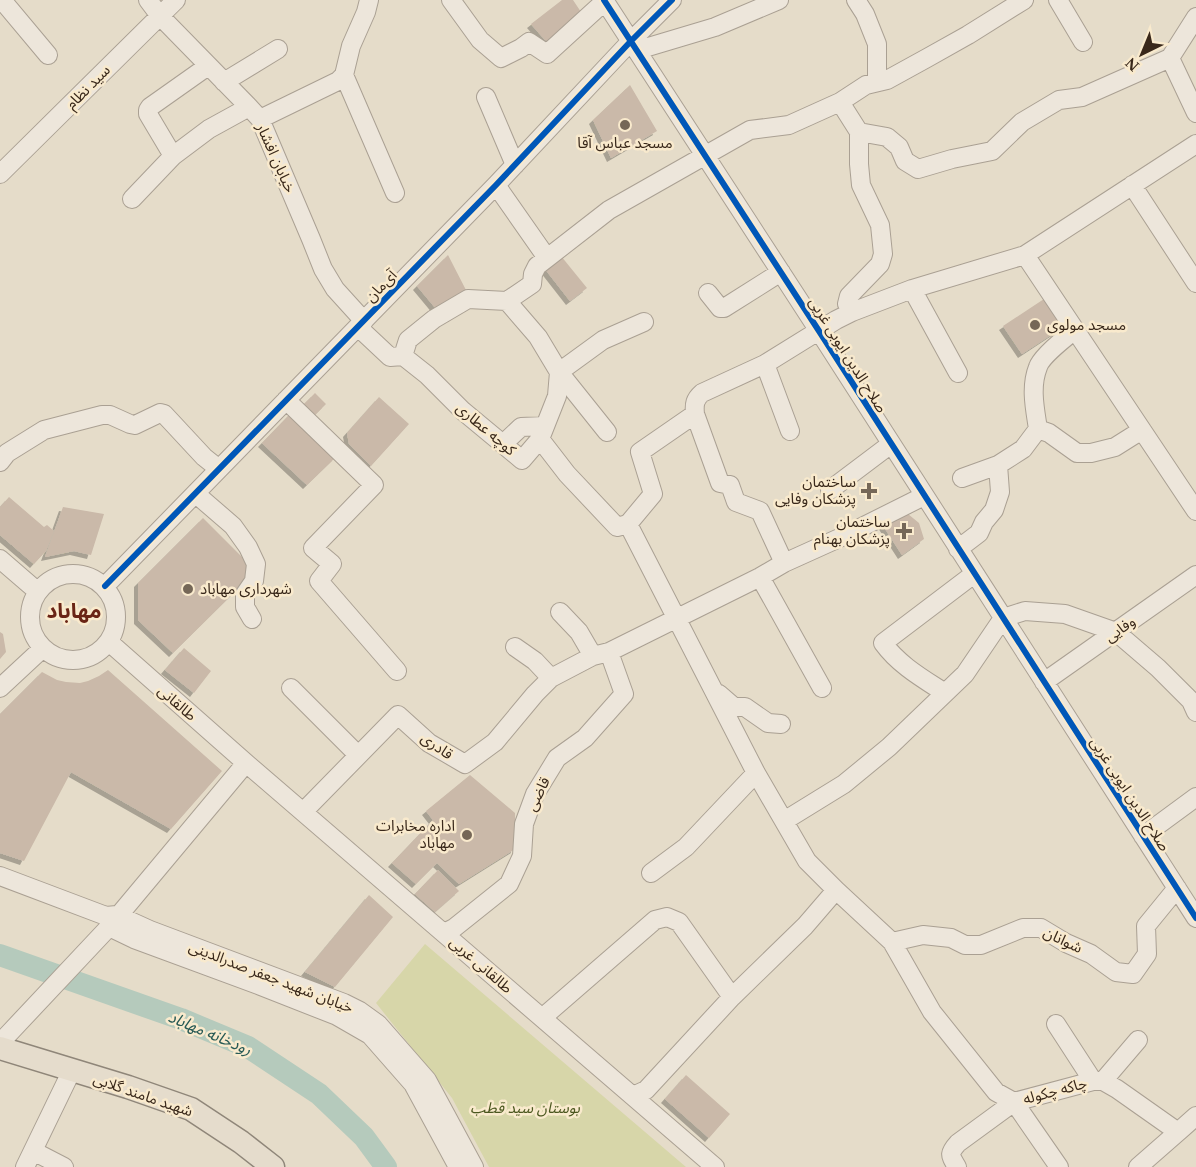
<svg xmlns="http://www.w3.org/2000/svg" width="1196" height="1167" font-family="'Times New Roman','Noto Sans Arabic',serif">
  <defs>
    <filter id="shadow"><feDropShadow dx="-4" dy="4" stdDeviation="0" flood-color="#0004"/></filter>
  </defs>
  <rect width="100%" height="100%" fill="#e5dcc9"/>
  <!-- green -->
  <path fill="#d7d6a9" d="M425,944L686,1167H489L452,1098L376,1003Z"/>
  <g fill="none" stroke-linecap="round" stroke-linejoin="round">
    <!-- river -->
    <path stroke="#b5cabc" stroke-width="22" d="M0,955L181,1019L248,1047L319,1094L364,1137L386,1167"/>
  </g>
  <!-- building -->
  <path fill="#cab9a9" filter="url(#shadow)" d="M562,0H573L583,15L555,41L545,40L531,24Z
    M630,85L657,131L611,158L593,120Z
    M448,255L467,292L437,310L417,286Z
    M561,256L587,288L570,301L545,269Z
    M1047,297L1066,325L1022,354L1003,326Z
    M315,393L326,404L314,416L303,405Z
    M379,397L409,424L371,466L349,444L347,433Z
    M293,411L336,457L307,485L262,443Z
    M9,497L44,527L47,525L54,531L46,551L34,564L0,535V507Z
    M63,507L104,514L91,555L74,551L45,557Z
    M908,514L919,523L924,539L902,555L882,524Z
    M203,518L256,571L173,653L138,620V583Z
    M0,632L3,634L6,652L0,659Z
    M184,648L211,671L194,693L165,670Z
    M108,670L222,771L171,829L71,772L24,861L0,853V714L42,672L57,680L66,682L80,683L88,681L99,676Z
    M470,775L515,813V849L459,884L437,863L416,884L392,863L433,820L426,811Z
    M438,870L459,891L435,912L415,894Z
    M369,895L393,917L335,987L305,972Z
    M686,1075L730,1114L709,1138L665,1099Z"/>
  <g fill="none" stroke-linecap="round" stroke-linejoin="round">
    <!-- minor casing -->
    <g stroke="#aaa093" stroke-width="20">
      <path id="minor" d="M2,0L48,55
        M148,0L160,16L249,107L260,119L311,239L323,269L335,289L364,321
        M451,0L480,40L501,58L521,48L529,42L547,54L605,1
        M604,0L819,331L1196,918
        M856,0L865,14L877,44V82
        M1058,0L1083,42
        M638,50L715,27L779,0
        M1170,58L1196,113
        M344,75L395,193
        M224,82L278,49
        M486,97L515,165
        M840,102L866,85L887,80L927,58L968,35L1024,0
        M260,119L338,81L344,75L351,46L366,12L369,0
        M859,132L887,137L899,147L905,161L918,169L952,159L992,151L1022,122L1059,100L1082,97L1170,58L1196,17
        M173,156L148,114V110L150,107L208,66
        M0,174L176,0
        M496,185L547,258
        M1132,185L1196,283
        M132,199L173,156L209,129L249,107
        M1025,255L1196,511
        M912,289L958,373
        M708,293L720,308H724L781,272
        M507,301L532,284L533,274L537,266L609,210L750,130L789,125L840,102L859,132V164L861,185L880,225L883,254L880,264L849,296L847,304L852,312
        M358,327L390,357L403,356L427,375L463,411L522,460L540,439L567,474L617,527L628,524
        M1075,330C1066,337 1041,357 1038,367C1030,387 1035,409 1038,429L1049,433L1077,453H1091L1115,447L1142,430
        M403,356L408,340L434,319L468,299L507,301L538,337L559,372L557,396L540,439
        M765,364L790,431
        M286,400L374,485L313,548L332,564L319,581L397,671
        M695,414C694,404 695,399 702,393L765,364L836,320L852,312L912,289L1025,255L1196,144
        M607,432L559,372L603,340L644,322
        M503,444L521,427L545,426
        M0,462L7,453L44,430L102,415H110L130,424L135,425L160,413L164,414L204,457L219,469
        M962,478L998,465
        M830,490L891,444
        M196,494L233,526L248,547L256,564L254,581L245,594V607L252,619
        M958,549L979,533L984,522L994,510L1000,492L998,465L1023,449L1038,429
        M0,559L37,591
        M784,563L760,511L736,502L730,485L720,483L695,414L640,452L653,494L628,524L756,773L807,861L836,890
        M30 617a43 43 0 1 1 86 0a43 43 0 1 1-86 0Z
        M760,577L822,688
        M105,586L496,185L631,41L672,0
        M560,612L579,632L593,656
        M109,642L246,763L715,1167
        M515,647L535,661L551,678
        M1044,682L1196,575
        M0,688L43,648
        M291,688L358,755
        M945,693C922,678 899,665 883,643L974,574
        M719,694L734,707H745L768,723L781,724
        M303,812L398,715L429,743L465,764L495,742L535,694L551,678L593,656L609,652L760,577L784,563L846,535L924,496
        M784,821L844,784L889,747L965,674L1003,618L1025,611L1065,614L1116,632L1158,668L1191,701L1196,712
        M1143,836L1196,797
        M651,873L686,847L756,773
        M0,876L106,916L117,915L150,930L344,1003L360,1011L378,1024L427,1080L474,1167
        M109,927L134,939L261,986L337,1016L370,1035L413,1084L458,1167
        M444,933L454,928L509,884L522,856L524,824L535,794L557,758L585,738L624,694L609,652
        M892,942L923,935L951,938L965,945H981L1023,928H1041L1066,943L1091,954L1116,972L1133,974L1147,954L1146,926L1177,888
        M542,1018L655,920L667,917L679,922L732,997
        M1056,1024L1093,1081
        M0,1043L109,927L246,763
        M1103,1081L1138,1040
        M633,1096L646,1090L732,997L805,926L836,890L892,942L932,1012L996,1092L1014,1102L958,1143C948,1154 950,1155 957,1167
        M1178,1132L1196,1116
        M33,1151L64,1167
        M25,1167L72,1070
        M1059,1167L1014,1102L1093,1081H1103L1117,1089L1178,1132L1138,1167"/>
    </g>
    <!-- major casing -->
    <g stroke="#8f8679" stroke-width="25">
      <path id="major" d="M0,1048L128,1087L191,1109L241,1142L273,1167"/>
    </g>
    <!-- minor -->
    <use href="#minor" stroke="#ede6db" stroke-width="18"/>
    <!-- major -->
    <use href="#major" stroke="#e5dccc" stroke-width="22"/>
    <!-- cycleway casing -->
    <g stroke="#f9eacd" stroke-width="10">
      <path id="cycleway" d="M604,0L819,331L1196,918
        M105,586L496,185L631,41L672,0"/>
    </g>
    <!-- cycleway -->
    <use href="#cycleway" stroke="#0057b8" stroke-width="6"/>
  </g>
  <!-- markers -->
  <g fill="#756757" stroke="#f9eacd" stroke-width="2">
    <circle cx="625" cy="125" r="6"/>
    <circle cx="1035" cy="325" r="6"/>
    <path d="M866 482h6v6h6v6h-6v6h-6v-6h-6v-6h6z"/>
    <path d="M901 522h6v6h6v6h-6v6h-6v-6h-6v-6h6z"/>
    <circle cx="188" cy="589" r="6"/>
    <circle cx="467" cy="835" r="6"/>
  </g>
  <g text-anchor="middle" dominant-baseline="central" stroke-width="5" stroke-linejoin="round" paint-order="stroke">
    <!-- street labels -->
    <g font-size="15" fill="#39281a" stroke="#f9eacd">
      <text transform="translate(88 87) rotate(-45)">سید نظام</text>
      <text transform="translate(276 158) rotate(66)">خیابان افشار</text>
      <text transform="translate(381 286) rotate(-46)">آی‌مان</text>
      <text transform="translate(848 355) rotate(58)">صلاح الدین ایوبی غریی</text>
      <text transform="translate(486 429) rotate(40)">کوچه عطاری</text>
      <text transform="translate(1120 629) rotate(-35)">وفایی</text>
      <text transform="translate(177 703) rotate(41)">طالقانی</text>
      <text transform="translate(437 746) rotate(35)">قادری</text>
      <text transform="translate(538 794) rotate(-64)">قاضی</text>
      <text transform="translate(1130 794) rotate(57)">صلاح الدین ایوبی غربی</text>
      <text transform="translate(1063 940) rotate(26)">شوانان</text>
      <text transform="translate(481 965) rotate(41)">طالقانی غربی</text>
      <text transform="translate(271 977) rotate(21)">خیابان شهید جعفر صدرالدینی</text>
      <text transform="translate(1055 1091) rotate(-15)">چاکه چکوله</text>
      <text transform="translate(143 1095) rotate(19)">شهید مامند گلابی</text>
    </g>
    <!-- poi labels -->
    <g font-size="15" fill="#39281a" stroke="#f9eacd" text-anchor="end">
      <text x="625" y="143" text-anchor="middle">مسجد عباس آقا</text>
      <text x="1047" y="325" text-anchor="start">مسجد مولوی</text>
      <text x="856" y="482">ساختمان<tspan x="856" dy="17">پزشکان وفایی</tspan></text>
      <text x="890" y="522">ساختمان<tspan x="890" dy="17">پزشکان بهنام</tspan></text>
      <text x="200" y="589" text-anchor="start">شهرداری مهاباد</text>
      <text x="455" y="826">اداره مخابرات<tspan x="455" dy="17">مهاباد</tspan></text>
    </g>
    <!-- park labels -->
    <g font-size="15" font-style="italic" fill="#4b571f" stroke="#f9eacd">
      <text x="525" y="1108">بوستان سید قطب</text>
    </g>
    <!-- water labels -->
    <g font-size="16" font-style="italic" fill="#285a55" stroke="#f9eacd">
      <text transform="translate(210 1033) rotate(23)">رودخانه مهاباد</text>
    </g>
    <!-- district labels -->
    <g font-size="21" font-weight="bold" fill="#6a2415" stroke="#f9eacd">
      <text x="74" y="611">مهاباد</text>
    </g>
  </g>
  <!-- north arrow -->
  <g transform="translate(1142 54) rotate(223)" stroke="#f9eacd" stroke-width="4.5" paint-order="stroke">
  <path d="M0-4.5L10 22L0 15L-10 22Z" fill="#39281a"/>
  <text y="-9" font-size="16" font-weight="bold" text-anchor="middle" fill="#39281a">N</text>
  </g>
</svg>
